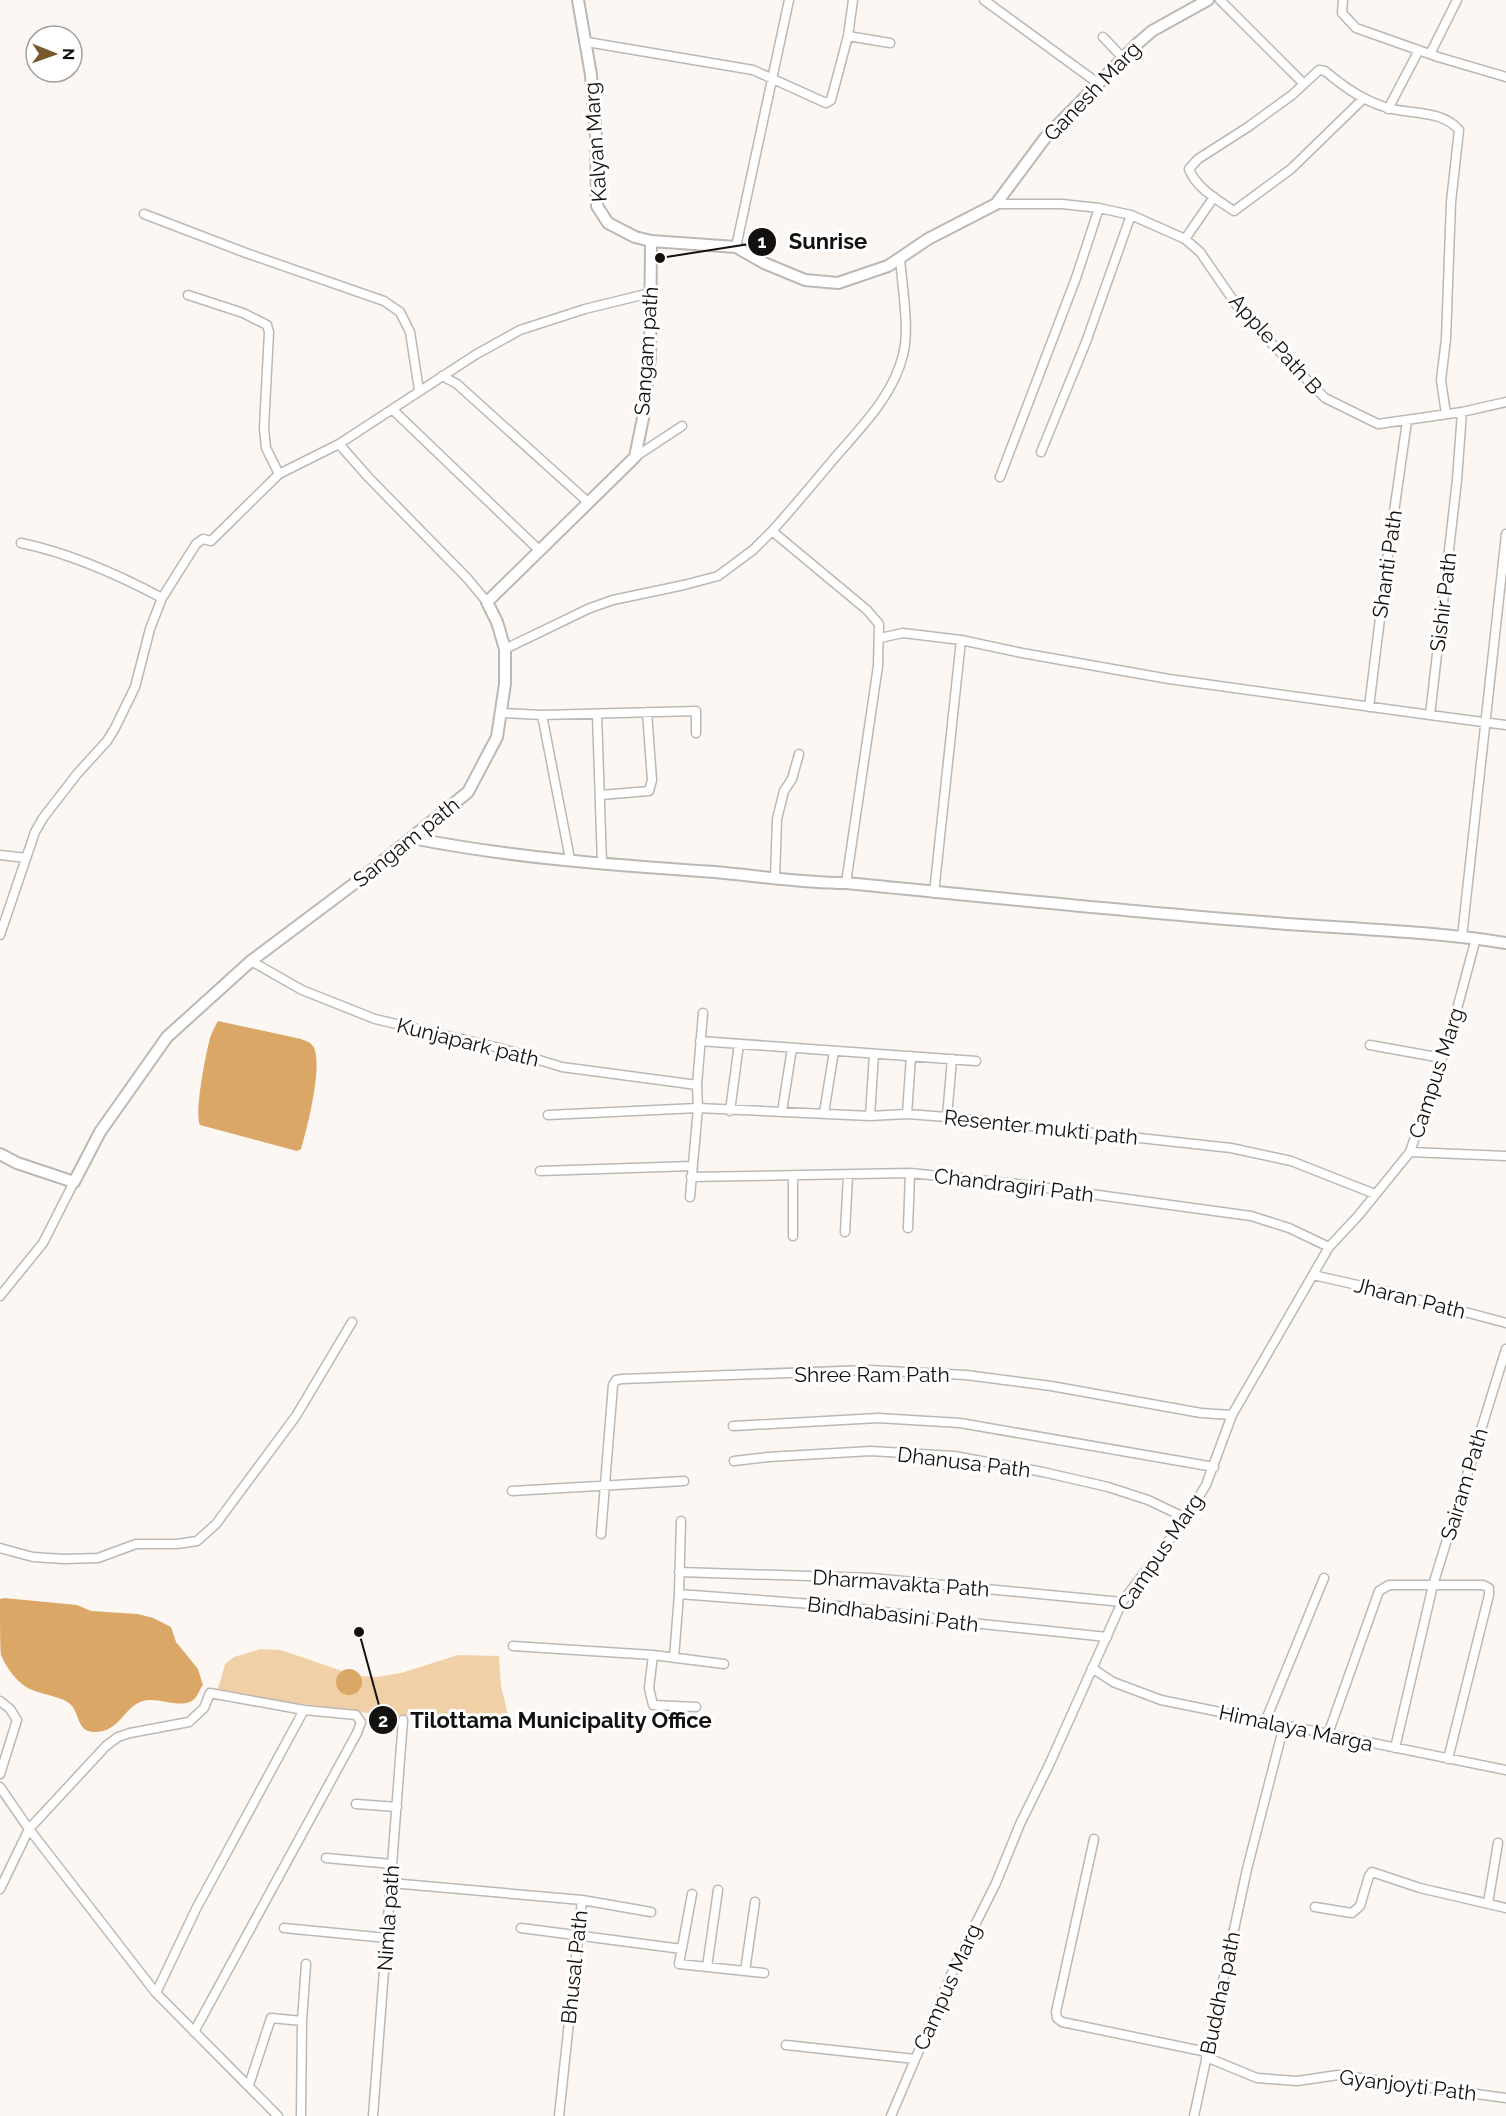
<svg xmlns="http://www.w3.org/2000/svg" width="1506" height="2116" font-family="Raleway,sans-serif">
  <rect width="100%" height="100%" fill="#fcf7f2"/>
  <!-- green -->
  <path fill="#f2d0a7" d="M261,1649L281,1650L342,1671L339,1674L353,1695L360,1689V1676L377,1677L401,1673L458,1655L499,1656L501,1686L510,1723L367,1713L259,1698L218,1689L225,1664L234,1657Z"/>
  <!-- forest -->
  <path fill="#dba767" d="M218,1021L301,1039C306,1041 310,1042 313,1046C324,1063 307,1129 301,1149L297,1151L200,1125C194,1113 206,1053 210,1038C212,1032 215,1026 218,1021Z
    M4,1598L77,1605L91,1611L138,1614L153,1618L171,1627L176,1642L198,1669L203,1685C200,1688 199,1693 196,1697C185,1712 159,1696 143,1701C123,1707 121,1732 94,1732C76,1732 80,1711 69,1703C57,1695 42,1695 30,1689C18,1684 6,1667 1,1655C0,1645 0,1611 0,1599Z
    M336 1682a13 13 0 1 1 26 0a13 13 0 1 1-26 0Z"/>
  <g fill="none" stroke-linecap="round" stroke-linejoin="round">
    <!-- minor casing -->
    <g stroke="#bcb8b4" stroke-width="11">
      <path id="minor" d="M984,0L1099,84
        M1220,0L1303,83
        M1343,0L1342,13L1356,28L1438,57L1506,77
        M848,36L853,0
        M1103,37L1123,58
        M587,42L753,70L826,103L831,100L848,36L890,43
        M1430,54L1457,0
        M1363,99L1291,169L1234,211C1218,200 1196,188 1189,169L1198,159L1248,127L1292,95L1319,70L1325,71C1343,86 1362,100 1385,107C1409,115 1441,109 1459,130L1451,202L1446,339L1441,380L1446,414
        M1388,109L1419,50
        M996,204H1062L1099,208L1131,215L1185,239L1200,252L1242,313L1325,398L1378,424L1462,412L1506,402
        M144,214L246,253L384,301L400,312L410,332L419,390
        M1185,239L1214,197
        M736,247L789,0
        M188,295L243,313L267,325L269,332L264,428L266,448L279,474
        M442,376L457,384L589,503
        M393,410L539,550
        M1462,412L1457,480L1430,715L1506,725
        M339,444L369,478L467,578L487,602
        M1041,452L1086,342L1131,215
        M635,457L682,426
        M1000,477L1076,278L1099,208
        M772,531C793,508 812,485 832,461C859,429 893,397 903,355C910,329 902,286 900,258
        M21,543C69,553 119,575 162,598
        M880,638L903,633L961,640L1022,653L1169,679L1430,715
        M505,649L590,608L613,600L684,585L718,576L753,550L772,531L867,610L879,624L878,666L846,883
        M1369,707L1388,554L1407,421
        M501,713L542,715L696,711V733
        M597,714L602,864
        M542,715L570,859
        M601,795L649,791L652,780L647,712
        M0,855L26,858
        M775,878L777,819L784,791L792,779L799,754
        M934,893L961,640
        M0,935L35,832L43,818L77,774L107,741L115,728L135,687L150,629L162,598L196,544L203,539L211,541L279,474L339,444L475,355L520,330L585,309L650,293
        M1462,937L1506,534
        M251,961L302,990L375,1019L500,1048L562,1067L697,1085
        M700,1041L976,1061
        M1370,1045L1442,1058
        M730,1111L739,1044
        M782,1112L792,1048
        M824,1113L834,1051
        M907,1114L911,1056
        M548,1115L698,1108L870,1116L907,1114L947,1117L1231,1148L1291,1161L1375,1194
        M870,1116L874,1054
        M947,1117L952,1059
        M1410,1152L1506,1156
        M540,1171L692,1166
        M691,1177L910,1173L1018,1184L1251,1216L1289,1228L1329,1247
        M690,1197L698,1108L697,1085L703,1013
        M908,1228L910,1173
        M845,1232L848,1175
        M793,1236V1176
        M1313,1275L1397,1294L1506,1323
        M0,1296L43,1243L74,1182
        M733,1426L878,1418L960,1423L1214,1467
        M734,1461L768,1457L871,1451L954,1456L1043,1472L1108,1487L1148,1500L1186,1518
        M512,1491L684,1481
        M601,1534L613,1385L616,1380L622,1379L868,1370L966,1375L1051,1386L1201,1413L1232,1415
        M0,1548L33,1557L64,1559L98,1558L136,1544H177L197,1541L216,1524L296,1416L352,1322
        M679,1572L872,1578L1122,1602
        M679,1594L839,1606L953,1621L1107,1637
        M513,1646L653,1655L724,1664
        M653,1655L649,1688L653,1705L696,1707
        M674,1658L679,1594L681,1521
        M1092,1668L1113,1682L1161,1700L1506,1770
        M0,1701L10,1709L17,1720L0,1774
        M1265,1722L1324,1578
        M1328,1734L1379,1591L1389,1585H1483L1489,1588V1595L1448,1759
        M1395,1748L1433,1585L1506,1349
        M0,1787L29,1829L156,1993L278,2116
        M356,1804L397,1807
        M1094,1839L1056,2012L1057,2018L1062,2022L1207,2052
        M326,1858L392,1864
        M391,1883L582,1900L559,2116
        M0,1889L29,1829L106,1746L118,1737L130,1733L189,1722L204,1708L210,1693L304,1710L356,1715L361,1722L357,1733L194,2032
        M692,1894L679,1964L764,1973
        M582,1900L651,1912
        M1488,1903L1498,1843
        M1315,1907L1352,1913L1360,1906L1369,1876L1372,1872L1420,1888L1506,1908
        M284,1928L387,1938
        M521,1928L682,1949
        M707,1967L718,1890
        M745,1971L755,1902
        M156,1993L196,1909L304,1710
        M786,2045L915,2059
        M1206,2057L1257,2078L1297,2081L1338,2075L1506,2098
        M249,2085L271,2018L302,2021
        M301,2116L302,2021L306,1964
        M373,2116L403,1720
        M891,2116L957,1961L996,1883L1020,1824L1049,1765L1122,1602L1186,1518L1206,1485L1232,1415L1329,1247L1358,1216L1410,1152L1453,1024L1476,938
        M1194,2116L1247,1869L1284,1725"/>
    </g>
    <!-- tertiary casing -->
    <g stroke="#bcb8b4" stroke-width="14">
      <path id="tertiary" d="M578,0L591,75L596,137L597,206L608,223L635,237L651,241L736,247L764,263L805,280L838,283L888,266L928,239L996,204L1045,138L1137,44L1152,31L1208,0
        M412,838C512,858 613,865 715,872C759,876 802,883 846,883C989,897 1132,912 1275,923C1352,929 1430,931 1506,943
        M0,1154L17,1163L74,1182L100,1132L167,1037L251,961L367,874L468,792L497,737L505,684V649L497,622L487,602L635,457L643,418L650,357L651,241"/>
    </g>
    <!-- minor -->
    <use href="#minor" stroke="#fff" stroke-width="8"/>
    <!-- tertiary -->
    <use href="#tertiary" stroke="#fff" stroke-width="10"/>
  </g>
  <g text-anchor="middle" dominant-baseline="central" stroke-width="6" stroke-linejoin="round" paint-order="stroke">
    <!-- street labels -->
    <g font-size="21" fill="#12110f" stroke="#fff">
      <text transform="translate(1092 91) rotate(-46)">Ganesh Marg</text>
      <text transform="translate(595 142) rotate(-94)">Kalyan Marg</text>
      <text transform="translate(1276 344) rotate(48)">Apple Path B</text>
      <text transform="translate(646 351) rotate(-86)">Sangam path</text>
      <text transform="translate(1387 564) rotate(-82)">Shanti Path</text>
      <text transform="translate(1443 602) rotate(-83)">Sishir Path</text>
      <text transform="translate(406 842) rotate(-39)">Sangam path</text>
      <text transform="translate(468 1042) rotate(14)">Kunjapark path</text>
      <text transform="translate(1436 1073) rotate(-72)">Campus Marg</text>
      <text transform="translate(1041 1127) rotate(6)">Resenter mukti path</text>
      <text transform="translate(1014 1185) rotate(7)">Chandragiri Path</text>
      <text transform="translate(1410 1298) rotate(14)">Jharan Path</text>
      <text x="872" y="1374">Shree Ram Path</text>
      <text transform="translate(964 1462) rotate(7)">Dhanusa Path</text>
      <text transform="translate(1464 1484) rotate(-73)">Sairam Path</text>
      <text transform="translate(1160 1552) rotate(-56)">Campus Marg</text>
      <text transform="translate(901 1583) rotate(4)">Dharmavakta Path</text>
      <text transform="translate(893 1614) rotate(7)">Bindhabasini Path</text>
      <text transform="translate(1296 1728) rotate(12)">Himalaya Marga</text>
      <text transform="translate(388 1918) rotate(-86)">Nimla path</text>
      <text transform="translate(574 1967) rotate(-84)">Bhusal Path</text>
      <text transform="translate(947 1987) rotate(-66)">Campus Marg</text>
      <text transform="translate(1220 1993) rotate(-78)">Buddha path</text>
      <text transform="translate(1408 2085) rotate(7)">Gyanjoyti Path</text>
    </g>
  </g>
  <!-- callouts -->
  <path fill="none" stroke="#12110f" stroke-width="2" d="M660 258L762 242M359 1632L383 1720"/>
  <g fill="#12110f" stroke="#fff" stroke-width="2">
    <circle cx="660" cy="258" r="6"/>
    <circle cx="359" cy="1632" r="6"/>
    <circle cx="762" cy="242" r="15"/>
    <circle cx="383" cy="1720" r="15"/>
  </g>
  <g font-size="18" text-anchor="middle" font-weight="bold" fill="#fff">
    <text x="762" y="248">1</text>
    <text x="383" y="1727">2</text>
  </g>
  <g font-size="22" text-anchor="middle" font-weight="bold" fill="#12110f" stroke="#fff" stroke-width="6" stroke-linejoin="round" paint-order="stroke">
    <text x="828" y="249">Sunrise</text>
    <text x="561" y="1728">Tilottama Municipality Office</text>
  </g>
  <!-- north arrow -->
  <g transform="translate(54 54) rotate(91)"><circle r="28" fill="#ffffff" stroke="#a0a09f" stroke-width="1.5"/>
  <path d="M0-4.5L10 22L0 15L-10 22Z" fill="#7a592f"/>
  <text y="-9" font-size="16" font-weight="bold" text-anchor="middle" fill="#12110f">N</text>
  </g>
</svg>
